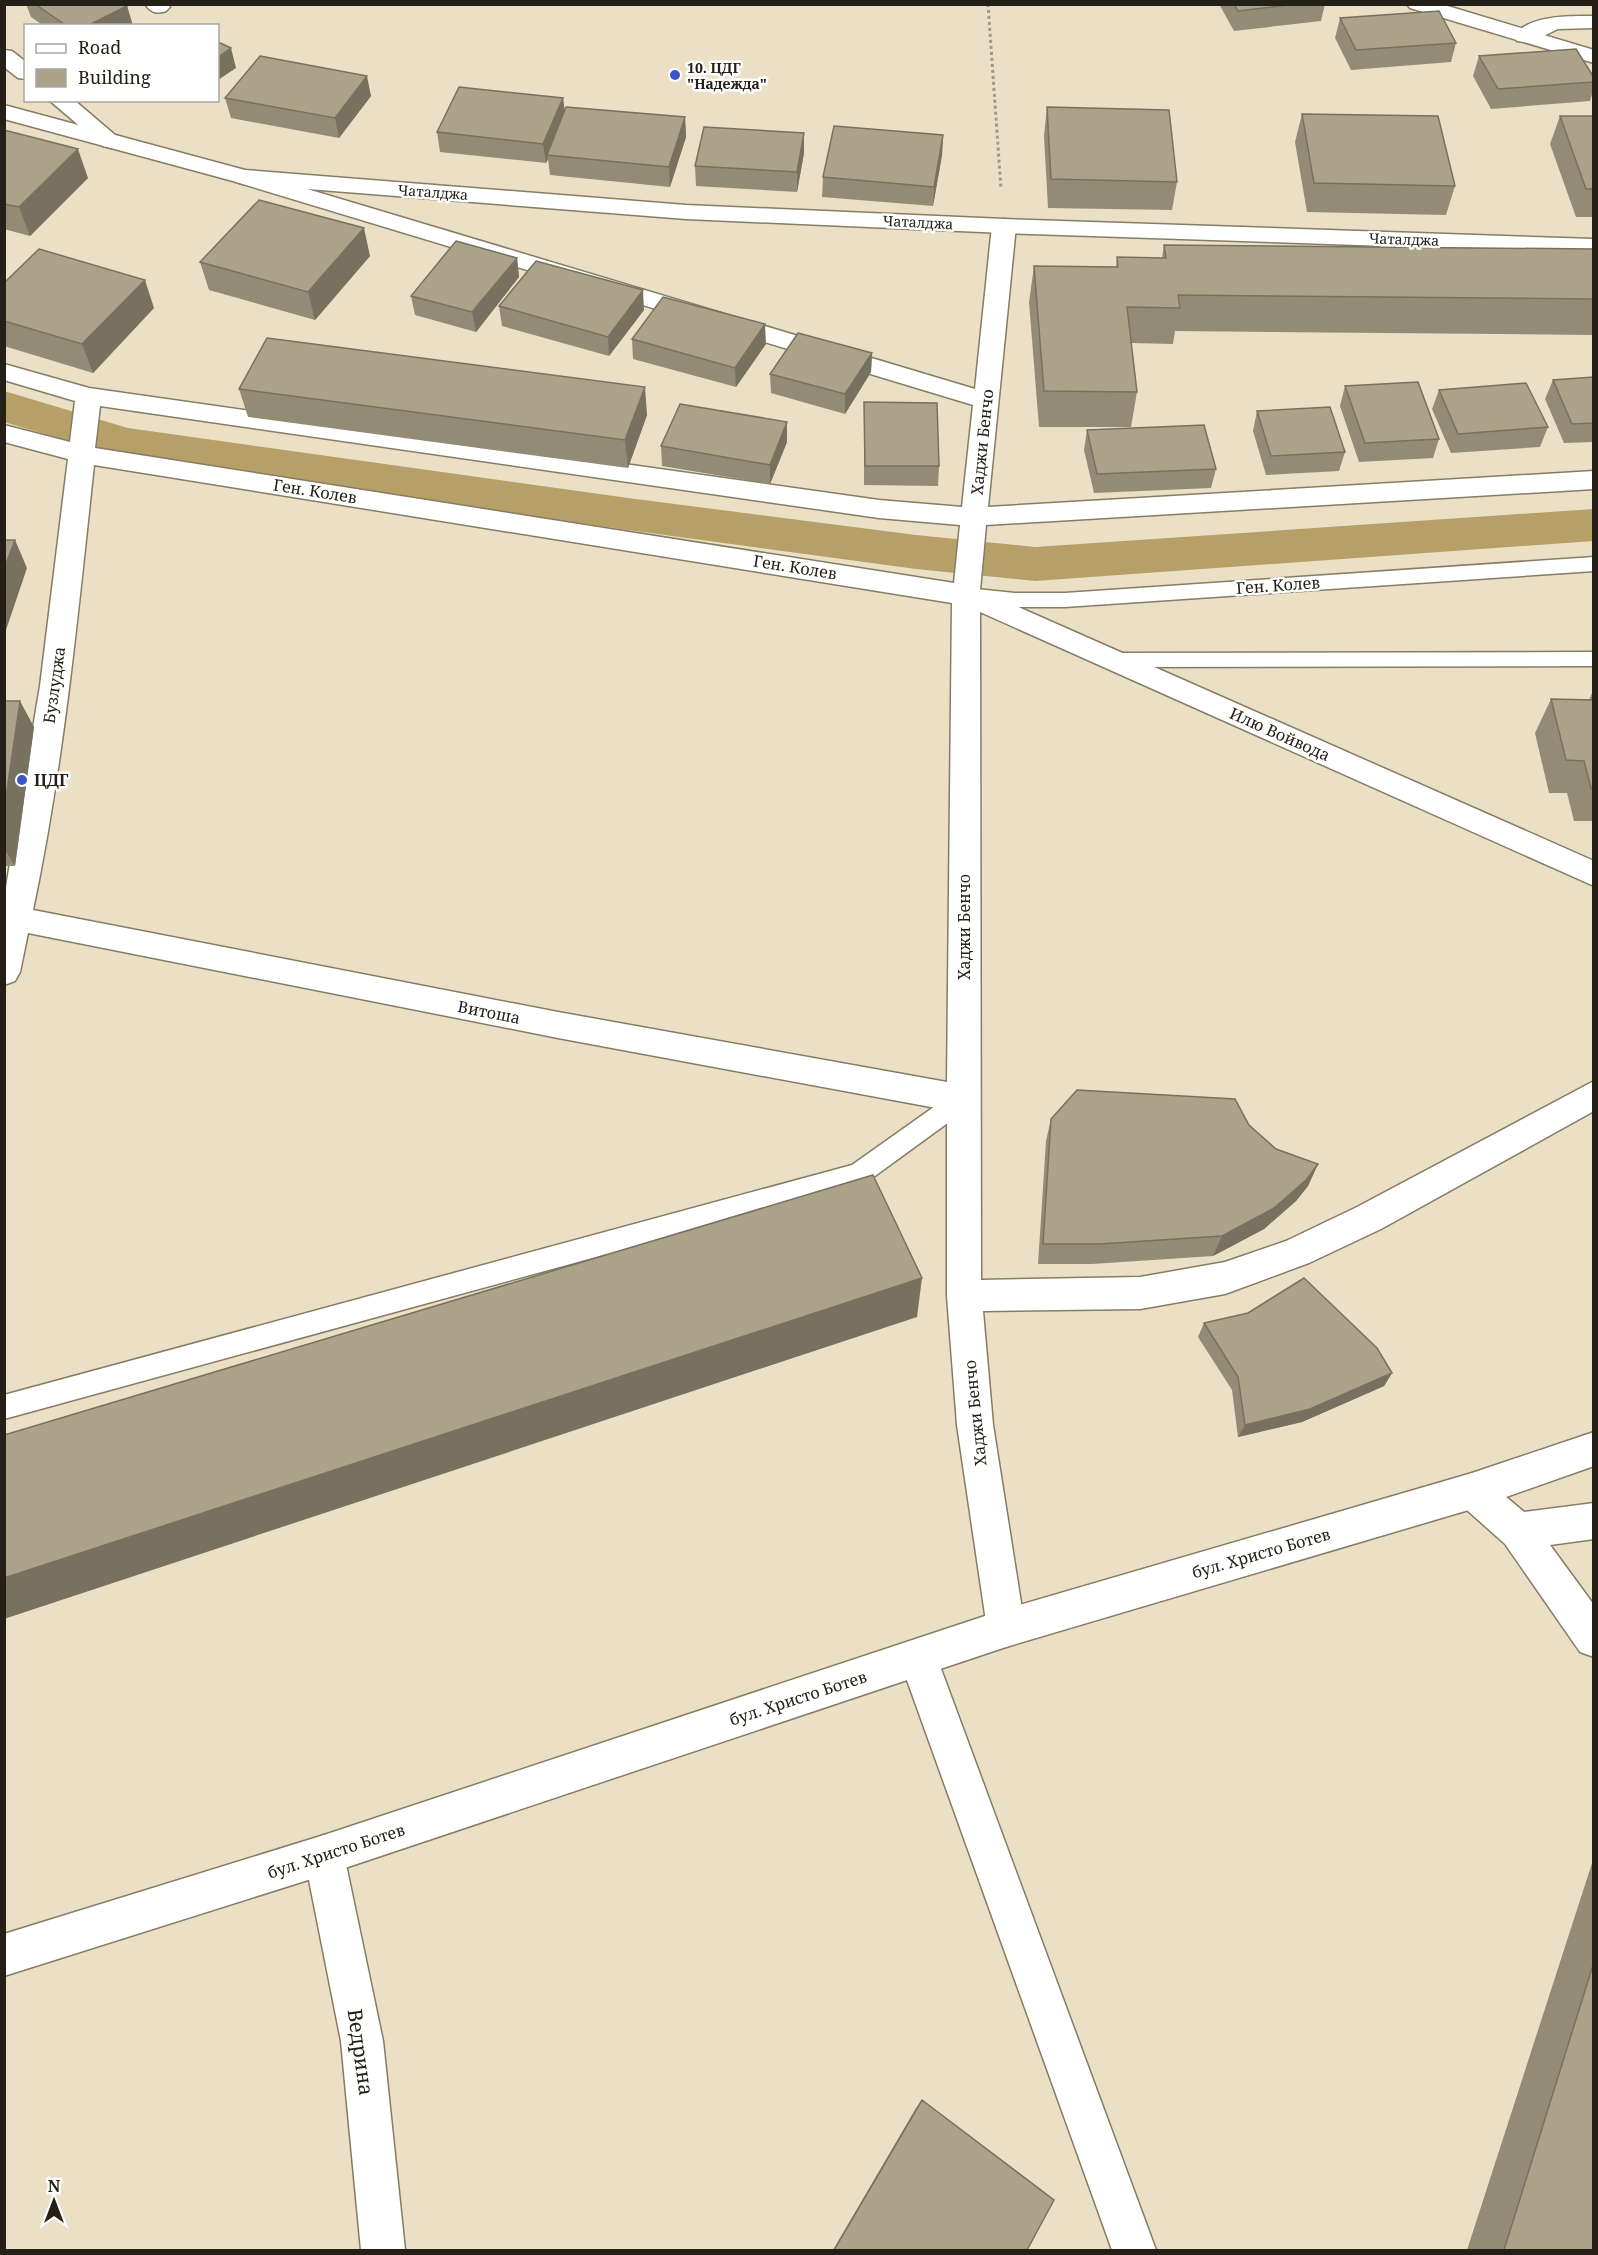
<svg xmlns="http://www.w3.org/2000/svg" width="1598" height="2255" font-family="'Noto Serif',serif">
  <rect width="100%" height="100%" fill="#ebe0c6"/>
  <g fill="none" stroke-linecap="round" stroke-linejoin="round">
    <!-- canal -->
    <path fill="#b6a067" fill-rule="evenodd" d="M4,391L128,428L628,498L916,535L1035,547L1594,509V541L1035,581L916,569L628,530L126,458L4,422Z"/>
    <!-- service casing -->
    <g stroke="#857c64" stroke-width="3">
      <path id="service" d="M1594,557V571L1065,607H1015L966,602L959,600L956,595L959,590L966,588L1015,593H1065Z
        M1594,652V666L1112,667L1105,665L1102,660L1105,655L1112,653Z
        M963,1089L971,1092L975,1099L971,1106L868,1181L859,1185L4,1419V1395L852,1165L955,1092Z"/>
    </g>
    <!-- minor casing -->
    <g stroke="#857c64" stroke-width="3">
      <path id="minor" d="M145,4H168L170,7L166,11C157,14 151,13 145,4Z
        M1583,16H1594V28L1558,29L1533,41L1525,42L1517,41L1514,36C1527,17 1562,16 1583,16Z
        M4,50L12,51L26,62V79L18,78L4,67Z
        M49,100H74L122,141L119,146L111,148L103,146Z
        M244,170L975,389L992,226L996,221L1004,219L1012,221L1016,226L988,507L1594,471V489L986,525L980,590L1594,861V886L980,612L981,1280L1140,1277L1225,1262L1286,1241L1357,1207L1594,1081V1111L1381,1229L1309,1263L1225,1294L1140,1309L983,1311L993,1425L1025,1628L1020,1641L1006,1647L992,1641L987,1628L957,1425L947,1296V1110L558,1038L28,933L20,972L15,981L4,985V899L40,686L68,459L4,442V425L70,442L75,401L4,380V364L89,388L879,500L962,507L973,405L236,182L233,177L236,172ZM100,406L879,518L960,525L954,583L95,448ZM94,465L952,603L947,1082L558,1012L33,910C64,763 78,613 94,465Z
        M1472,1473L1485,1479L1524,1512L1594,1503V1539L1550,1545L1594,1605V1657L1580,1652L1505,1544L1459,1503L1454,1491L1459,1479Z
        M918,1639L932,1644L937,1658L1156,2250H1112L899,1658L904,1644Z
        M324,1835L338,1841L344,1855L383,2041L405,2250H361L341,2041L304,1855L310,1841Z"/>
    </g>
    <!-- tertiary casing -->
    <g stroke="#857c64" stroke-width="3">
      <path id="tertiary" d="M4,105L245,170L686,205L1004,219L1594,239V253L1004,233L686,219L244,184L4,119Z"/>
    </g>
    <!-- secondary casing -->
    <g stroke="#857c64" stroke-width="3">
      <path id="secondary" d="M1407,4H1441L1594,50V63L1410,8Z
        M1594,1432V1466L1472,1509L1006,1647L324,1875L4,1976V1934L324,1835L1006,1609L1472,1473Z"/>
    </g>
    <!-- path -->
    <path stroke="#a09884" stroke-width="3" stroke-dasharray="3 3" stroke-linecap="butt" d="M988,4L1001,189"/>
    <!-- service -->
    <use href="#service" fill="#fff" fill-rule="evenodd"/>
    <!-- minor -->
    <use href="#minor" fill="#fff" fill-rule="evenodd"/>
    <!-- tertiary -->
    <use href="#tertiary" fill="#fff" fill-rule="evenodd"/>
    <!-- secondary -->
    <use href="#secondary" fill="#fff" fill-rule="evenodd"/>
  </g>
  <!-- wall -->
  <path fill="#948b76" d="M26,4H125L127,6L133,26H44L31,17Z
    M1219,4H1325L1321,21L1234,31Z
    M1340,18L1456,43L1451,62L1351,70L1335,38Z
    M1479,56L1593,76V91L1590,101L1491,109L1473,76Z
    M371,96L339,138L231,118L225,98Z
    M563,98L565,111L685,117L686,137L670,187L550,175L548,159L546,163L440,152L437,132Z
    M1047,107L1177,182L1172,210L1048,208L1044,136Z
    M1302,114L1455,186L1446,215L1307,212L1295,142Z
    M1560,116H1593V217H1576L1550,144Z
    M4,130L88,178L30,236L4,229Z
    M943,135L942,155L933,206L822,197L823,177Z
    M804,153L797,192L696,186L695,166Z
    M1164,245L1593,249V335L1175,331L1173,344L1131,343L1137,392L1131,427H1039L1029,302L1034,266L1116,267L1117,257L1162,258Z
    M370,256L315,320L209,290L200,262Z
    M517,258L519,277L476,332L415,315L411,296Z
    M4,283L154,308L93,373L4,346Z
    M499,306L644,310L609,356L502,326Z
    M632,339L766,344L736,387L633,359Z
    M872,353L871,372L845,414L771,393L770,374Z
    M1593,377V442L1564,443L1545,399L1553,380Z
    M1345,386L1439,439L1433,458L1359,462L1340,406Z
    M239,389L647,415L628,468L248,417Z
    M1439,390L1548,427L1540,447L1451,453L1432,409Z
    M864,402L939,466L938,486L864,485Z
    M1257,411L1345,452L1339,471L1266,475L1253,431Z
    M1087,430L1216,469L1211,488L1094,493L1084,450Z
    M787,442L770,484L662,466L661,446Z
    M1593,691V821H1574L1567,793H1549L1535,733L1551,699L1589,700Z
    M4,701L34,727L15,866H4Z
    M1051,1119L1249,1125L1276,1149L1318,1164L1308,1186L1296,1201L1264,1229L1213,1256L1092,1264H1038L1046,1141Z
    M1204,1323L1392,1373L1384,1386L1302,1422L1238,1437L1232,1390L1198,1337Z
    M1593,1860V2250H1467Z
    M922,2100L1027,2250H833L916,2108Z"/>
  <!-- shaded-wall -->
  <path fill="#787160" d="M127,6L133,26H87Z
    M231,48L236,68L218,80V57Z
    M367,76L371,96L339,138L335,118Z
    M563,98L565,118L547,155L548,159L546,163L543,144Z
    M685,117L686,137L670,187L669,167Z
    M804,133V153L797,192V172Z
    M943,135L942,155L933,206L934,187Z
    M78,149L88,178L30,236L19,207Z
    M364,228L370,256L315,320L308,292Z
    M517,258L519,277L476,332L472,312Z
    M145,280L154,308L93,373L82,344Z
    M643,290L644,310L609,356L608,337Z
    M765,324L766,344L736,387L735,368Z
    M872,353L871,372L845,414V394Z
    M645,387L647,415L628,468L625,440Z
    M787,422V442L770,484V465Z
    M15,540L27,568L6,630L4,627V569Z
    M20,701L34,727L15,866L4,848V811Z
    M1318,1164L1308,1186L1296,1201L1264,1229L1213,1256L1222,1236Z
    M922,1278L917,1317L4,1619V1578Z
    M1392,1373L1384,1386L1302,1422L1238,1437L1245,1425Z"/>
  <!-- building -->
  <path fill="#aca289" stroke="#787160" stroke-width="1.5" d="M35,4H125L127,6L87,26H67Z
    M1234,4H1298L1238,11Z
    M1439,11L1456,43L1356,50L1340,18Z
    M218,42L231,48L218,57Z
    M1576,49L1593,76V82L1498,89L1479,56Z
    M260,56L367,76L335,118L225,98Z
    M459,87L563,98L543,144L437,132Z
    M566,107L685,117L669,167L547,155Z
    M1047,107L1169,110L1177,182L1051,179Z
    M1302,114L1438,116L1455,186L1314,183Z
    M1560,116H1593V189H1586Z
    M834,126L943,135L934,187L823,177Z
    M704,127L804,133L797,172L695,166Z
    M4,130L78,149L19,207L4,204Z
    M259,200L364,228L308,292L200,262Z
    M456,241L517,258L472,312L411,296Z
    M1164,245L1593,249V299L1178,295L1180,308L1127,307L1137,392L1044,391L1034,266L1118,267L1117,257L1166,258Z
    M39,249L145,280L82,344L4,321V283Z
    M536,261L643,290L608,337L499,306Z
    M663,297L765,324L735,368L632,339Z
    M798,333L872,353L845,394L770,374Z
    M267,338L645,387L625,440L239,389Z
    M1593,377V423L1572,424L1553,380Z
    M1418,382L1439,439L1365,443L1345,386Z
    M1526,383L1548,427L1458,434L1439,390Z
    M864,402L937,403L939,466H865Z
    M680,404L787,422L770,465L661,446Z
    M1330,407L1345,452L1271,456L1257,411Z
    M1204,425L1216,469L1097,474L1087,430Z
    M4,540H15L4,569Z
    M1551,699L1593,700V788H1591L1584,761L1566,760Z
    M4,701H20L4,811Z
    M1077,1090L1235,1099L1249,1125L1276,1149L1318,1164L1306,1180L1274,1208L1222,1236L1099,1244H1043L1051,1119Z
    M873,1175L922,1278L4,1578V1435Z
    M1304,1278L1377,1348L1392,1373L1310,1409L1245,1425L1238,1377L1204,1323L1248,1313Z
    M1593,1965V2250H1504Z
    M922,2100L1054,2200L1027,2250H834Z"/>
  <!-- markers -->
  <g fill="#3b56c9" stroke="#fff" stroke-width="2">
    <circle cx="675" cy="75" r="6"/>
    <circle cx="22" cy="780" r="6"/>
  </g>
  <g text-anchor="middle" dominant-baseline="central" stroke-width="5" stroke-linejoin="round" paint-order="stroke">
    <!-- far-poi labels -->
    <g font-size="14" font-weight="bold" fill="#242017" stroke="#fff" text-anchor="start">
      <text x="687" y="67">10. ЦДГ<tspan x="687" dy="16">"Надежда"</tspan></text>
    </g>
    <!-- far-street labels -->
    <g font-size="14" fill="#242017" stroke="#fff">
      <text transform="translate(433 192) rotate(4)">Чаталджа</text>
      <text transform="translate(918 222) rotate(3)">Чаталджа</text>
      <text transform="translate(1404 239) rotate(2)">Чаталджа</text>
    </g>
    <!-- street labels -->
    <g font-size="16" fill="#242017" stroke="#fff">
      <text transform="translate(982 442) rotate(-84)">Хаджи Бенчо</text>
      <text transform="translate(315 491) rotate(9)">Ген. Колев</text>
      <text transform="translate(795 567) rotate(9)">Ген. Колев</text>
      <text transform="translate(1278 585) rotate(-4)">Ген. Колев</text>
      <text transform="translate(54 685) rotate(-82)">Бузлуджа</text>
      <text transform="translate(1280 734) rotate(24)">Илю Войвода</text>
      <text transform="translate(964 927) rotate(-90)">Хаджи Бенчо</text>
      <text transform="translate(489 1012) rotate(11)">Витоша</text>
      <text transform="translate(975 1413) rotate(-96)">Хаджи Бенчо</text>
      <text transform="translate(1261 1553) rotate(-16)">бул. Христо Ботев</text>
      <text transform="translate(798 1698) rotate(-18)">бул. Христо Ботев</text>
      <text transform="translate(336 1851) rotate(-18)">бул. Христо Ботев</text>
    </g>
    <!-- poi labels -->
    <g font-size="16" font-weight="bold" fill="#242017" stroke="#fff" text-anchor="start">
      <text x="34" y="780">ЦДГ</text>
    </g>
    <!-- near-street labels -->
    <g font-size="20" fill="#242017" stroke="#fff">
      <text transform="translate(361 2052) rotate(82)">Ведрина</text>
    </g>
  </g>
  <!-- border -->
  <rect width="1598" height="2255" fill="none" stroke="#242017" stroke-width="12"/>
  <!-- legend -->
  <rect x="24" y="24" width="195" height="78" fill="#ffffff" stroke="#a7a6a2" stroke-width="1.5"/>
  <rect x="36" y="44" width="30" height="9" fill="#ffffff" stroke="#a7a6a2" stroke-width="1.5"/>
  <text x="78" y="54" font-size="18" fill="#242017">Road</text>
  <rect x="36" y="69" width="30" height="18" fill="#aca289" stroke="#a7a6a2" stroke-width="1.5"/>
  <text x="78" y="84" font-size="18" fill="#242017">Building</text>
  <!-- north arrow -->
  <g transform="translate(54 2201)" stroke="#ffffff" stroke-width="4.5" paint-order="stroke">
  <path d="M0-4.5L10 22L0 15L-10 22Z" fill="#242017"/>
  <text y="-9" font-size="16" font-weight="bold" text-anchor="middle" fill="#242017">N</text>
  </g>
</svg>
